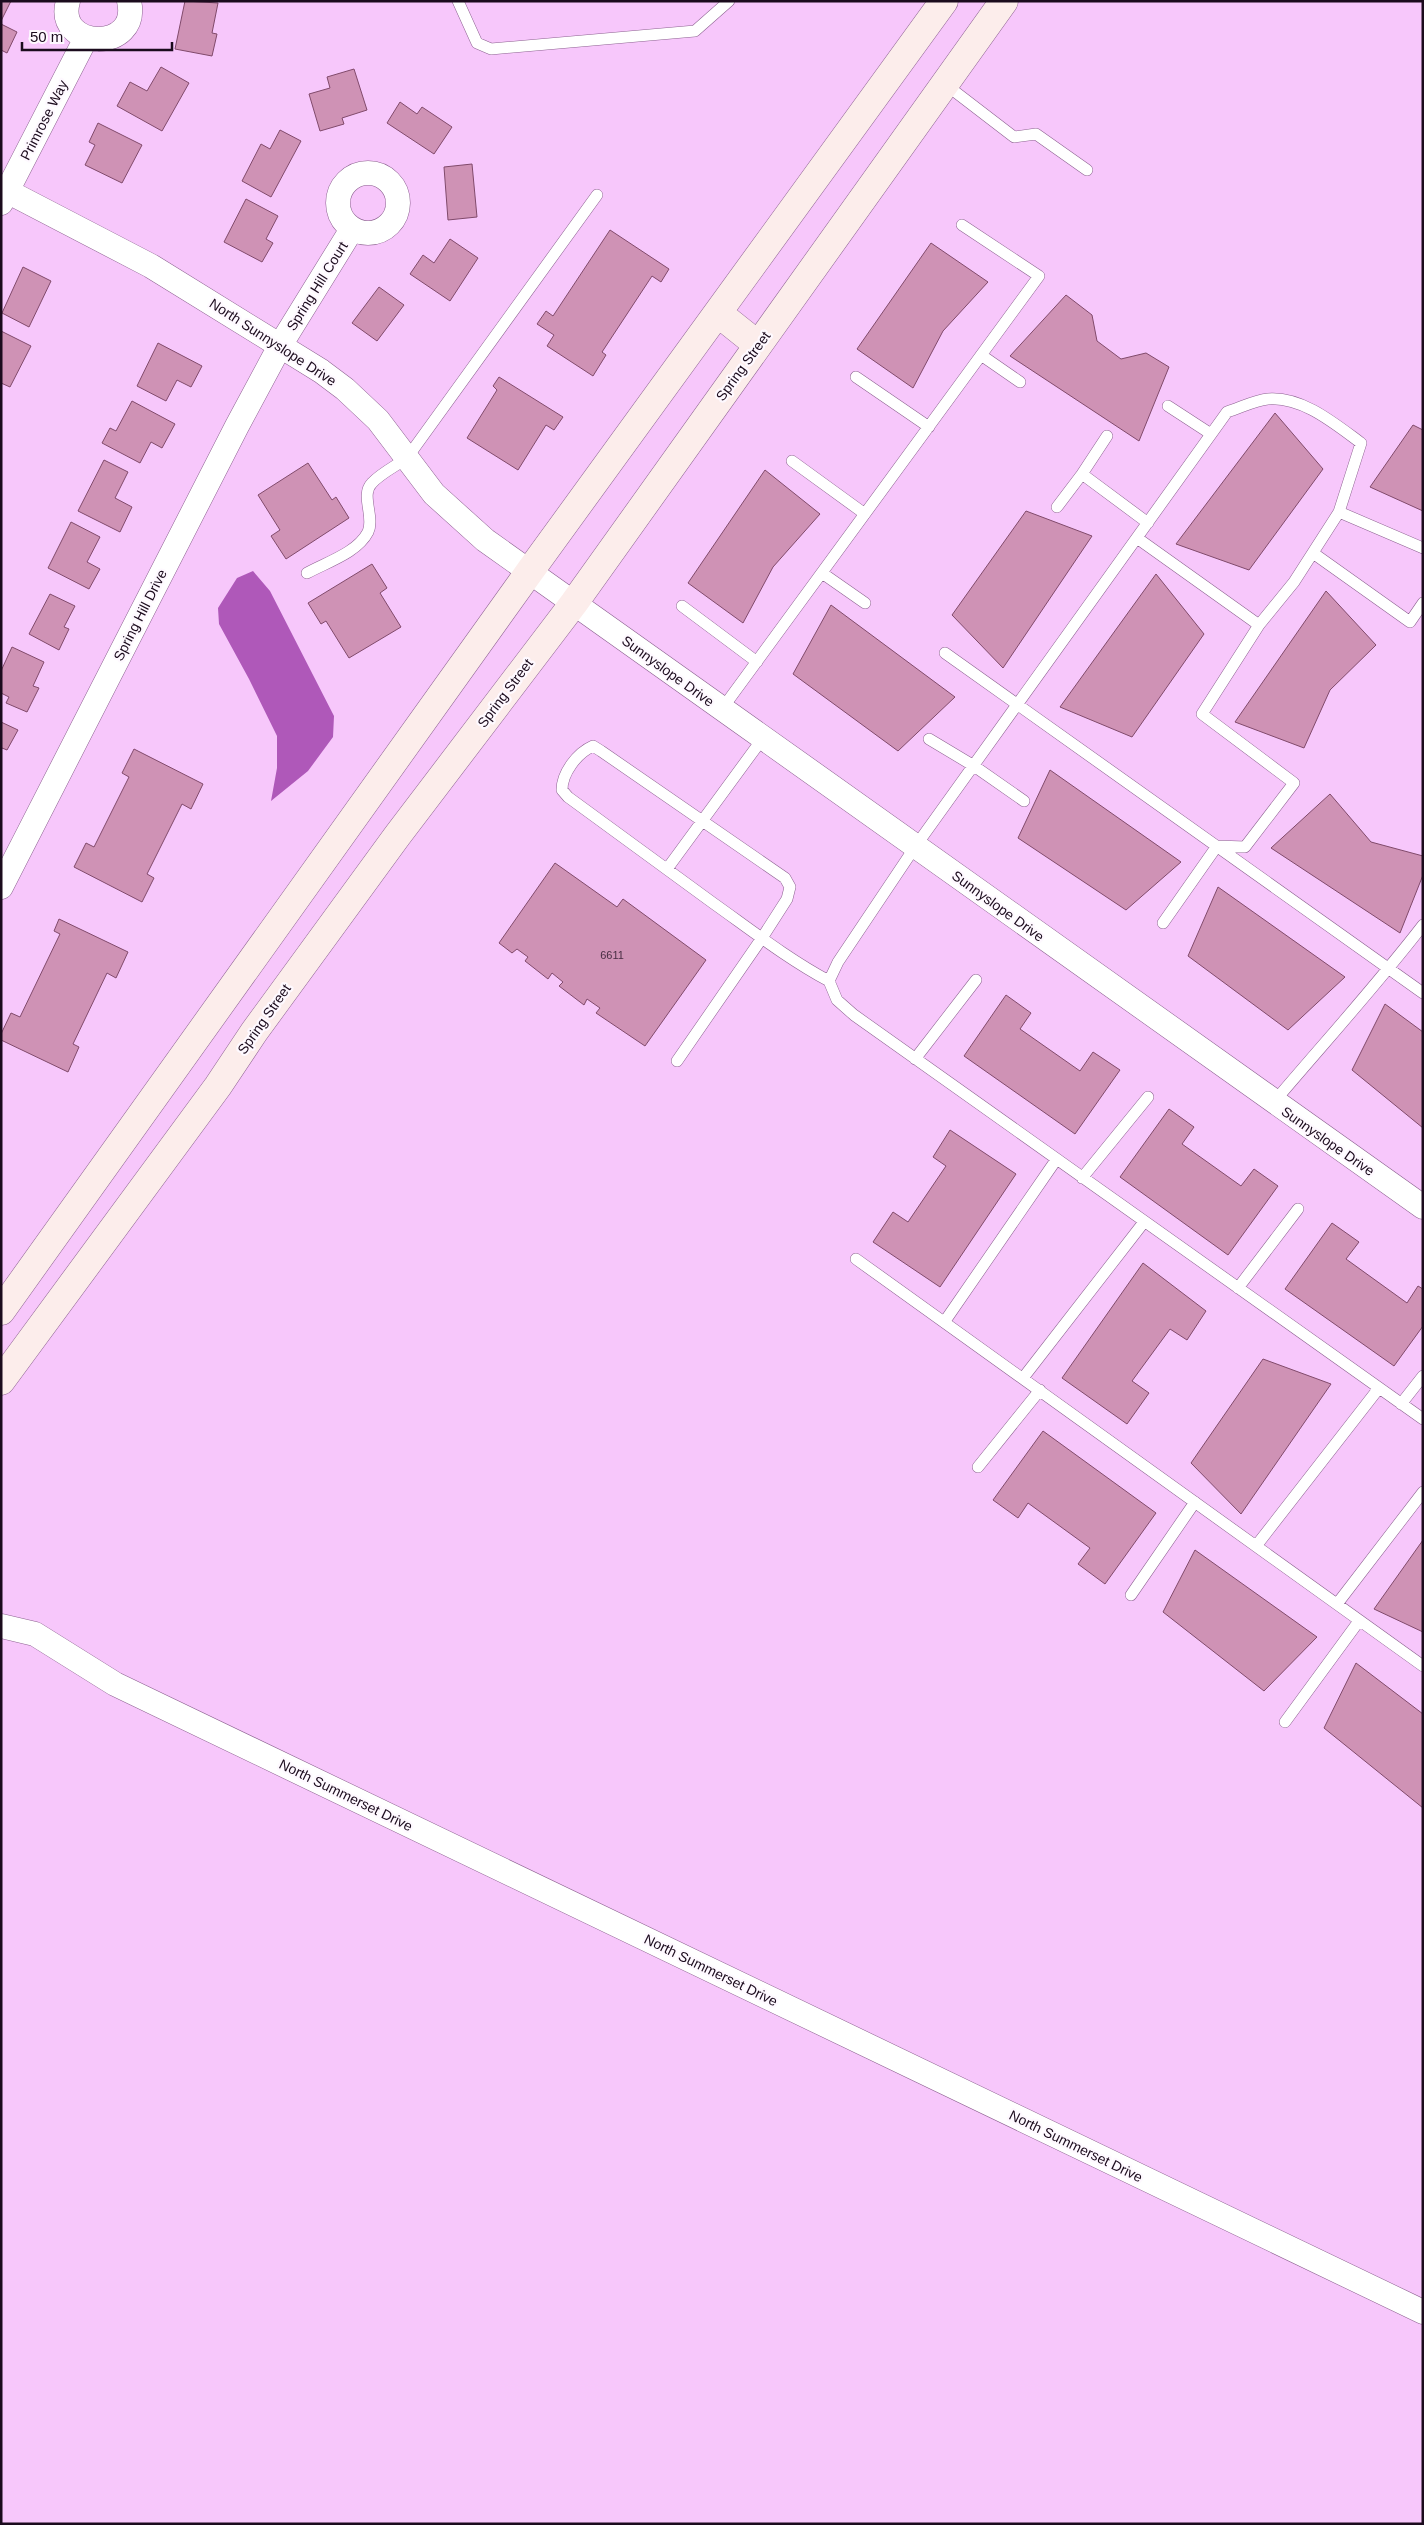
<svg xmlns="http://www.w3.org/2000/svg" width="1424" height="2525" font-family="Helvetica,sans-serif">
  <rect width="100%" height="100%" fill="#f7c7fb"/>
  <!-- water -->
  <path fill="#af58b9" d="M253,571L270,591L334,716L333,737L308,771L271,801L277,768V736L249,679L219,624L218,608L237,578Z"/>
  <!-- building -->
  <path fill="#cf92b5" stroke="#814a6b" d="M1,1H11L1,21Z
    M185,1L218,3L212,33L217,34L212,56L175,49Z
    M1,24L17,32L7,53L1,50Z
    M161,67L189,83L162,131L117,106L130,82L147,91Z
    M354,69L367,110L342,118L344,124L320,131L309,94L330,88L327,77Z
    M400,102L417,114L422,107L452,127L434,154L387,123Z
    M98,123L142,145L122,183L85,165L95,145L89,142Z
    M280,130L301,141L271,197L242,181L261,144L270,149Z
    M472,164L477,217L448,220L444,167Z
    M246,199L278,216L266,239L273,243L262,262L224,242Z
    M610,230L669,269L661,282L652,276L602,352L606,355L593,376L547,346L554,335L537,324L546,311L553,316Z
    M450,239L478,258L450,301L410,274L423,255L434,263Z
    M931,243L988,282L943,331L913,388L857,349Z
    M23,267L51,281L29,327L2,313Z
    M379,287L404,305L377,341L352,323Z
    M1066,295L1092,315L1097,341L1121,359L1146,353L1169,367L1139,441L1010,356Z
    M1,331L31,346L10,387L1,383Z
    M158,343L202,366L191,387L177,380L166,401L137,386Z
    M499,377L563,417L554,430L546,425L518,470L467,438L497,390L493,386Z
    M132,401L175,424L162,448L151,442L140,463L102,443L110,428L116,431Z
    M1275,413L1323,469L1249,570L1176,544Z
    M1413,425L1423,430V511L1370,487Z
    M104,460L128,472L115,498L132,507L120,532L78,511Z
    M308,463L332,500L336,497L349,518L286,559L271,536L280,530L258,495Z
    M765,470L820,514L773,567L743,623L688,583Z
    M1026,511L1092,536L1003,668L952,615Z
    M71,522L100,537L87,562L100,569L89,589L48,568Z
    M372,564L387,588L380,593L401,627L349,658L326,621L321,624L308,603Z
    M1156,574L1204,634L1132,737L1060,707Z
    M1326,591L1376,645L1330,690L1304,748L1235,722Z
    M50,594L75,606L64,627L69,629L59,650L29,634Z
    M831,605L955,697L898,751L793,674Z
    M12,647L44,662L33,686L39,688L27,712L6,703L9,697L1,693V671Z
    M1,722L18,730L7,750L2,748L1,750Z
    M134,749L203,784L191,809L182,804L147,874L154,878L142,902L74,867L86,843L94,847L129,777L122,773Z
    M1050,770L1181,862L1126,910L1018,838Z
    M1330,794L1371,842L1423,856V875L1400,933L1271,848Z
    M555,863L617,907L623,899L706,960L645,1046L596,1013L600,1008L587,999L584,1005L559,986L563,982L552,973L548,979L525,961L528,957L517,949L512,953L499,943Z
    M1218,887L1345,977L1288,1030L1188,956Z
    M59,919L128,952L116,978L107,973L73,1044L79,1047L68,1072L1,1040V1034L11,1013L20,1017L60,934L54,931Z
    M1006,995L1031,1013L1020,1029L1080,1071L1093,1052L1120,1070L1075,1134L964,1056Z
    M1385,1004L1423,1032V1128L1352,1070Z
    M1169,1109L1194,1127L1182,1144L1241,1186L1254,1169L1278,1186L1228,1255L1120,1177Z
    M950,1130L1016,1174L940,1287L873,1242L893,1212L908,1222L946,1166L933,1157Z
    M1332,1223L1359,1242L1346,1259L1407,1303L1418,1286L1423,1289V1326L1394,1366L1285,1289Z
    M1143,1263L1206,1311L1187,1340L1170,1329L1132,1381L1149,1393L1127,1424L1062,1378Z
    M1263,1359L1331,1384L1241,1514L1191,1463Z
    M1043,1431L1156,1513L1105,1584L1078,1564L1090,1548L1028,1503L1018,1518L993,1500Z
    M1423,1540V1632L1374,1609Z
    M1195,1550L1317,1637L1264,1691L1163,1612Z
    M1356,1663L1423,1714V1808L1324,1728Z"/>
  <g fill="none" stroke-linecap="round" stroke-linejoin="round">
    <!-- lane casing -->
    <g stroke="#8d6291" stroke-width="12">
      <path id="lane" d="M458,1L477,43L491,49L695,31L729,1
        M945,84L1014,137L1036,134L1087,170
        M981,355L1020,382
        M856,377L929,427
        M1168,406L1211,434
        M792,461L865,514
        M1082,474L1107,436
        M1057,507L1082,474L1148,523
        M1339,512L1423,548
        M1137,538L1259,625
        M1313,553L1410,622L1423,603
        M307,573C327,562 357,553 368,532C375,517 360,495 372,483C381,473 396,466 407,458L597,195
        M822,573L865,603
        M682,606L757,662
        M945,653L1423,993
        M722,709L1039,276L962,225
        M929,739L974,766L1024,801
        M667,869L763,738
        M1163,923L1217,846L1245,847L1294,783L1202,714L1259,625L1294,582L1339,512L1361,443C1335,424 1302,396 1268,399C1255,400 1240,408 1227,412L915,847L838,962L829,981L837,1000L854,1015L1423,1419
        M915,1059L976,980
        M677,1061L762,938L787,899L790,887L785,878L601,751L593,746C577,753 562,773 562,790L568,797C616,832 665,868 713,903C751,930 788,959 829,981
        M1274,1102C1324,1043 1376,986 1423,925
        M1082,1178L1148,1097
        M856,1259L1423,1666
        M1238,1288L1298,1209
        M945,1321L1056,1160
        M1023,1378L1144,1222
        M1401,1404L1423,1376
        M978,1467L1040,1390
        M1256,1546L1379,1388
        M1131,1595L1195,1502
        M1337,1604L1423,1492
        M1285,1722L1359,1621"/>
    </g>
    <!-- street casing -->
    <g stroke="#8d6291" stroke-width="25">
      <path id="street" d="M68,1C54,50 141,53 129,1
        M338 203a30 30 0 1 1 60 0a30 30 0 1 1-60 0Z
        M1,188L151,266L321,371L345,389L378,420L434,494L485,540L1423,1207
        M1,203L86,38
        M1,887L237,426L281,344L352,229
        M1,1626L35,1634L115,1684L1423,2312"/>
    </g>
    <!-- secondary casing -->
    <g stroke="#8d6291" stroke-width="29">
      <path id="secondary" d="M718,313L758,345
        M1,1311L530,571L944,1
        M1,1381L218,1086L254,1032L397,836L574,603L1004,1"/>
    </g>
    <!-- lane -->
    <use href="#lane" stroke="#fff" stroke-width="11"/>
    <!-- street -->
    <use href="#street" stroke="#fff" stroke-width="24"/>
    <!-- secondary -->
    <use href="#secondary" stroke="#fcedeb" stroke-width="28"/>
  </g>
  <g text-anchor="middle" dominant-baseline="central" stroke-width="4.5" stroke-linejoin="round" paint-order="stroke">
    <!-- number labels -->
    <g font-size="11" fill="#482d43">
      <text x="612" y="955">6611</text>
    </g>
    <!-- street labels -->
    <g font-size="14" fill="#1b0b1d" stroke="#fef9ff">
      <text transform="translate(44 120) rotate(-63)">Primrose Way</text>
      <text transform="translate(317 286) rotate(-58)">Spring Hill Court</text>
      <text transform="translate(273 342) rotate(33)">North Sunnyslope Drive</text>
      <text transform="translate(743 366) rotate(-54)">Spring Street</text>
      <text transform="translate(140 615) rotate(-63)">Spring Hill Drive</text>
      <text transform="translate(668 671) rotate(36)">Sunnyslope Drive</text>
      <text transform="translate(505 693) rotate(-53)">Spring Street</text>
      <text transform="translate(998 906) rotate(36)">Sunnyslope Drive</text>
      <text transform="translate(264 1019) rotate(-55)">Spring Street</text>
      <text transform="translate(1328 1141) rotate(35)">Sunnyslope Drive</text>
      <text transform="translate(346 1795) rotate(26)">North Summerset Drive</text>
      <text transform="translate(711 1970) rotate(26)">North Summerset Drive</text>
      <text transform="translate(1076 2146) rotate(26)">North Summerset Drive</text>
    </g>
  </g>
  <!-- border -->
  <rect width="1424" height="2525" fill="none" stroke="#1b0b1d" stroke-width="5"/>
  <!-- scale -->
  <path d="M22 42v8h150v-8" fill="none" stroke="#1b0b1d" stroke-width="2.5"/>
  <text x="30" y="42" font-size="15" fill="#1b0b1d" stroke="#fef9ff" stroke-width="4" paint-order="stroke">50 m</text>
</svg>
